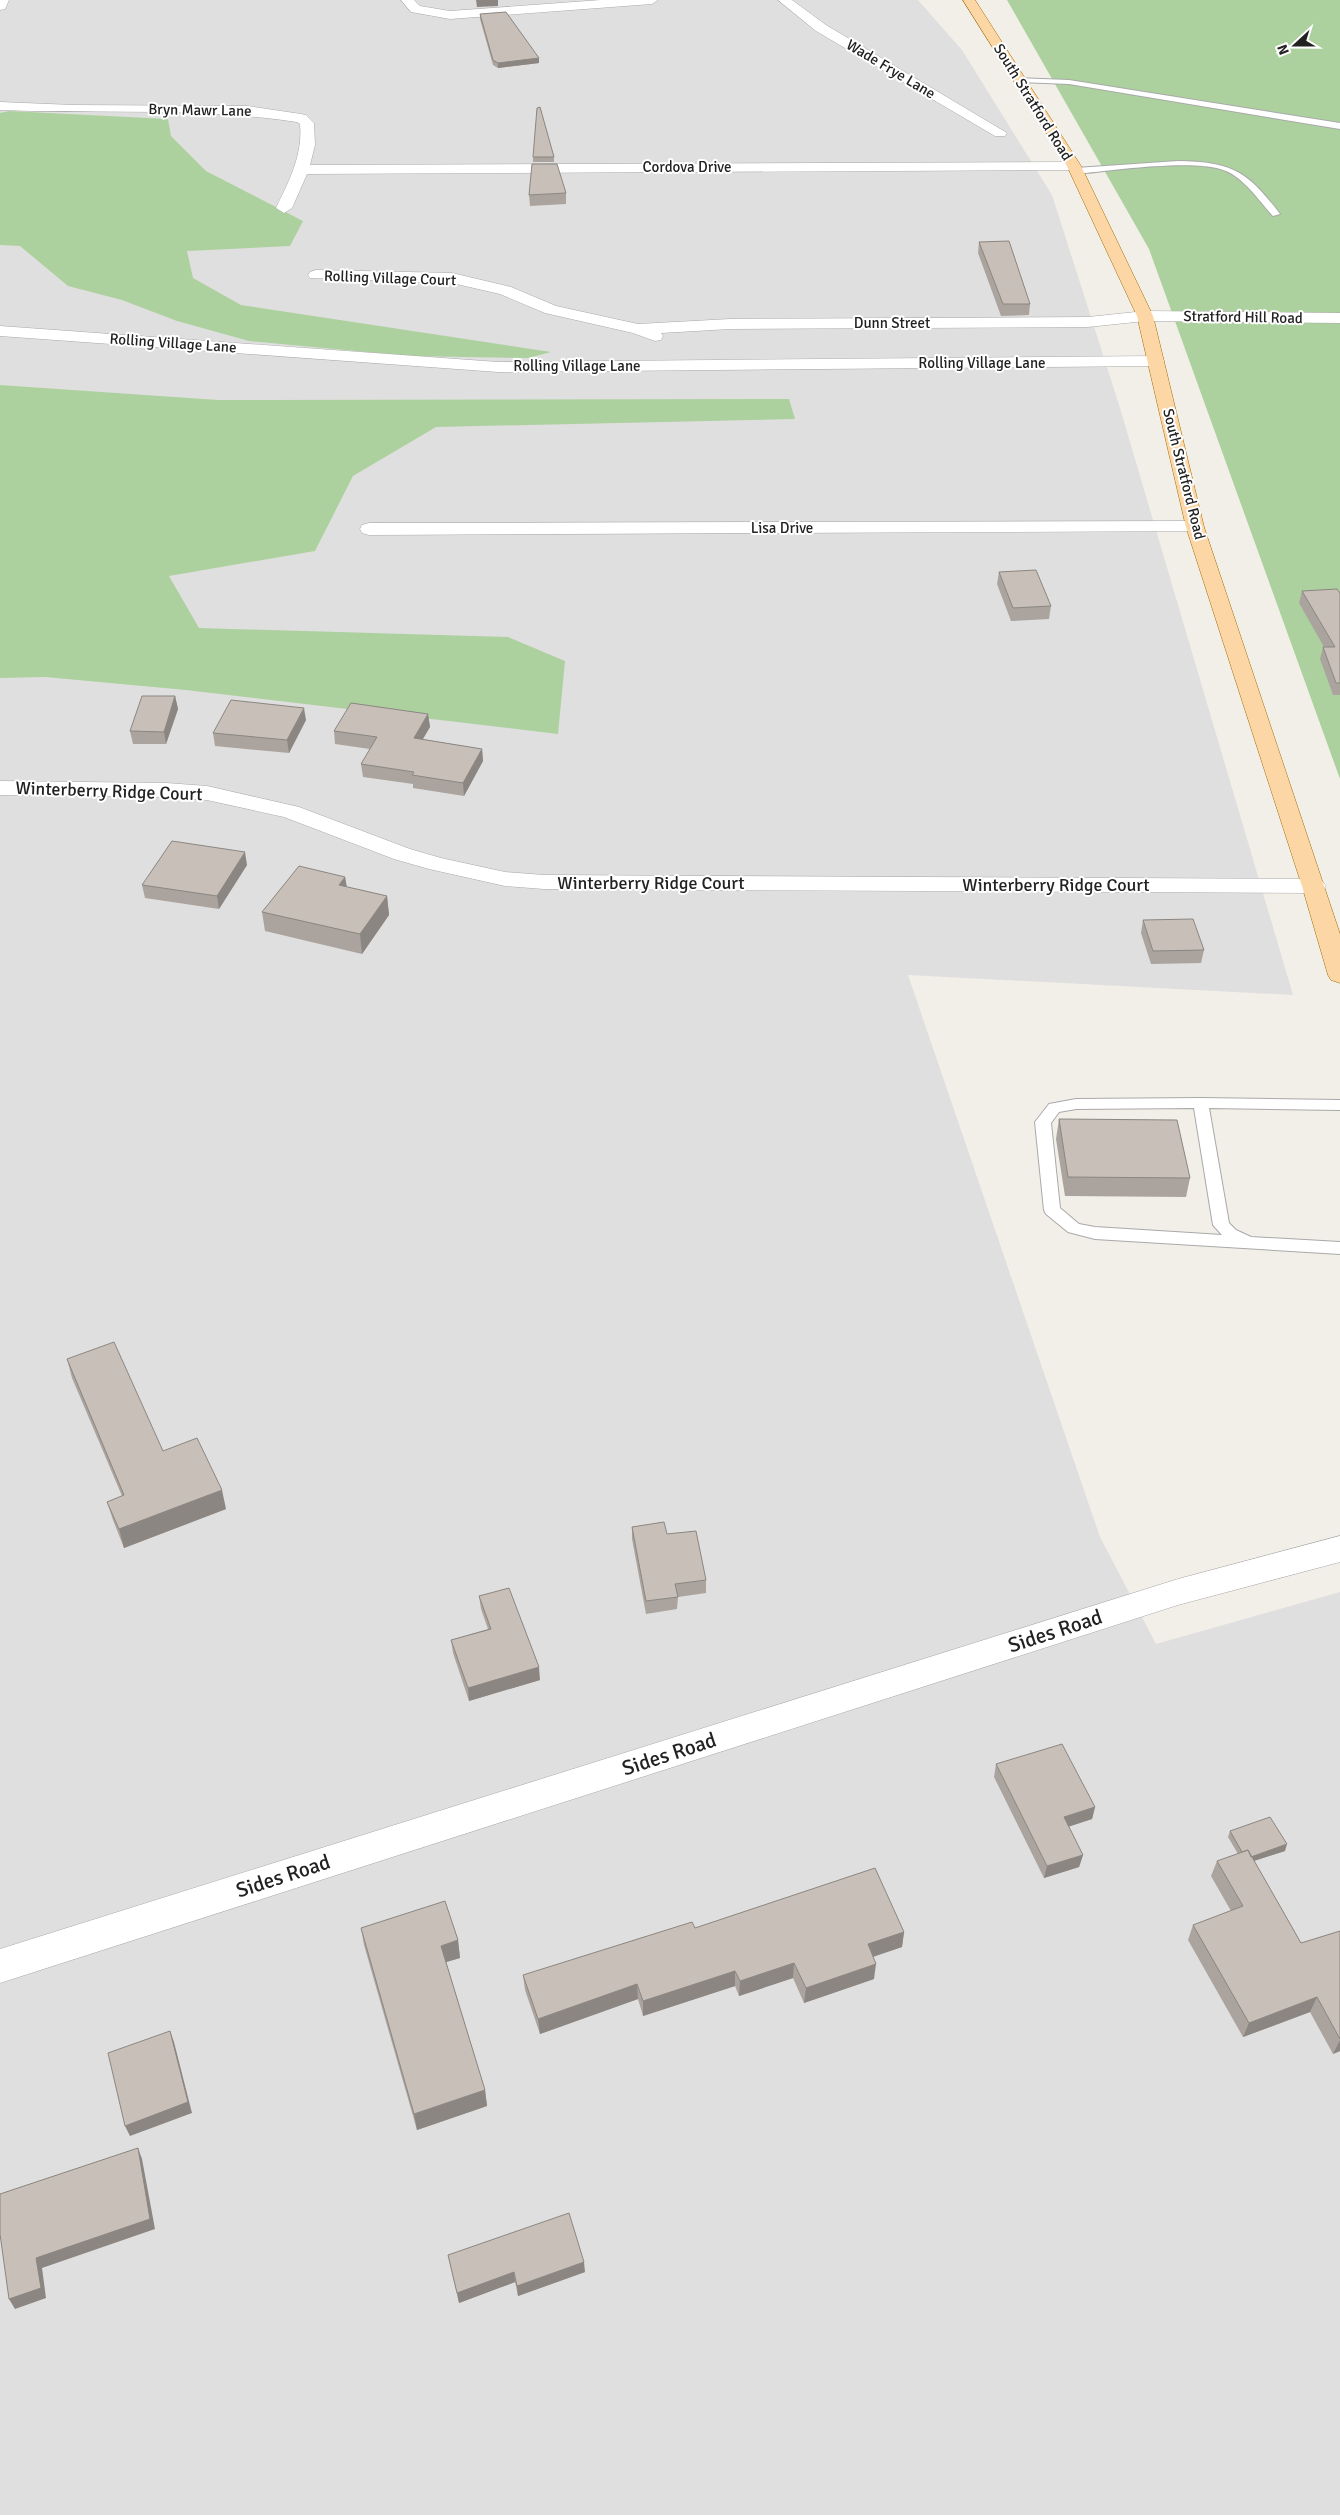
<svg xmlns="http://www.w3.org/2000/svg" width="1340" height="2515" font-family="Signika,sans-serif">
  <rect width="100%" height="100%" fill="#f2efe9"/>
  <!-- residential -->
  <path fill="#e0dfdf" d="M0,0H918L962,50L1052,195L1120,408L1293,995L908,975L1100,1537L1156,1644L1340,1592V2515H0Z"/>
  <!-- forest -->
  <path fill="#add19e" d="M1007,0H1340V779L1149,249Z
    M9,111L168,119L171,136L206,171L303,221L290,246L187,251L193,278L241,305L551,352L528,358L410,356L249,341L177,321L122,300L68,286L20,246L0,245V113Z
    M0,385L218,400L789,399L795,419L436,427L353,476L315,551L169,576L199,628L508,637L565,661L558,734L186,690L45,677L0,678Z"/>
  <g fill="none" stroke-linecap="round" stroke-linejoin="round">
    <!-- lane casing -->
    <g stroke="#a9a9a9" stroke-width="2">
      <path id="lane" d="M1016,78L1069,80L1340,123V129L1069,84L1019,82L1015,80Z
        M1178,161C1233,162 1247,171 1280,214L1273,216C1259,201 1245,179 1226,171C1195,158 1111,171 1076,174L1072,171L1076,168Z
        M1201,1098L1340,1100V1110L1209,1108L1229,1223L1236,1230L1251,1237L1340,1242V1254L1095,1239L1068,1232L1046,1214L1044,1210L1035,1122L1049,1104L1076,1099ZM1194,1108L1213,1225L1222,1235L1095,1227L1079,1224L1060,1208L1051,1123L1059,1112L1076,1109Z"/>
    </g>
    <!-- street casing -->
    <g stroke="#a9a9a9" stroke-width="1">
      <path id="street" d="M0,0H9L5,9L0,10Z
        M401,0H414L420,6L450,11L601,0H658L652,4L450,19L411,12Z
        M778,0H792L826,25L1007,133L1005,136H995L816,31Z
        M0,102L73,105L247,106L301,114L306,115L314,123L315,145L310,165L1074,162L1081,166L1074,170L307,174L292,208L284,213L276,208C289,181 303,155 300,124L297,122C199,107 99,114 0,110Z
        M316,270L452,273L511,287L556,306L638,324L730,319L1088,317L1145,311L1340,313V323L1145,321L1088,327L730,329L661,333L663,336L661,340L655,341L633,333L545,313L500,294L452,283L310,278L308,275L310,272Z
        M0,326L498,362L1156,356L1162,357L1164,361L1162,365L1156,366L498,372L0,336Z
        M1195,521L1202,523L1204,527L1202,531L369,535L362,533L360,529L362,525L369,523Z
        M0,781L166,783L207,786L299,807L410,849L441,858L505,872L544,875L1314,879L1322,881L1326,886L1322,891L1314,893L544,889L505,886L429,869L394,859L284,817L207,800L166,797L0,795Z
        M1340,1536V1562L1178,1605L0,1983V1949L1178,1579Z"/>
    </g>
    <!-- primary casing -->
    <g stroke="#a06b00" stroke-width="1">
      <path id="primary" d="M963,0H975L1081,166L1153,316L1204,527L1340,934V983L1331,980L1328,975L1302,886L1186,527L1137,316L1067,166Z"/>
    </g>
    <!-- lane -->
    <use href="#lane" fill="#fff" fill-rule="evenodd"/>
    <!-- street -->
    <use href="#street" fill="#fff" fill-rule="evenodd"/>
    <!-- primary -->
    <use href="#primary" fill="#fcd6a4" fill-rule="evenodd"/>
  </g>
  <!-- wall -->
  <path fill="#aba49e" d="M480,14L539,58V63L498,68L493,65L480,19Z
    M533,157H554V162H533Z
    M566,193V204L530,206L529,195Z
    M979,242L1030,304L1029,315L1001,316L978,253Z
    M999,572L1051,606L1049,619L1011,621L997,584Z
    M1302,591L1340,593V695H1333L1320,659L1323,647H1324L1299,603Z
    M175,696L178,709L166,744H133L130,731Z
    M428,714L430,727L422,739L482,749L483,761L464,796L413,788V784L363,777L361,764L370,749L335,744L334,731Z
    M306,720L289,753L215,746L213,733Z
    M247,865L219,909L145,898L142,885Z
    M345,877L347,887L387,896L389,915L362,954L265,931L262,912Z
    M1143,920L1204,950L1201,963L1151,964L1141,933Z
    M1059,1119L1190,1178L1186,1197L1065,1196L1056,1139Z
    M67,1359L163,1451L226,1509L124,1548L113,1520L107,1502L122,1496L72,1378Z
    M632,1527L667,1534L706,1580V1593L678,1597L677,1609L646,1614L632,1539Z
    M479,1596L540,1680L469,1701L453,1653L451,1640L488,1629L481,1609Z
    M996,1764L1095,1807L1092,1819L1068,1827L1083,1855L1079,1867L1044,1878L994,1777Z
    M1230,1831L1285,1851L1254,1861L1301,1943L1340,1931V2051L1333,2054L1310,2012L1243,2037L1188,1940L1193,1925L1231,1911L1211,1876L1217,1861L1238,1854L1228,1837Z
    M361,1928L458,1940L460,1958L446,1962L485,2090L487,2106L417,2130L364,1945Z
    M904,1932L902,1947L873,1957L874,1979L804,2003L793,1978L739,1996L735,1986L643,2016L638,1999L540,2034L525,1990L523,1975Z
    M448,2255L585,2272L518,2296L515,2282L459,2303Z"/>
  <!-- shaded-wall -->
  <path fill="#8b8681" d="M476,0H498V6L477,7Z
    M539,58V63L498,68V63Z
    M175,696L178,709L166,744L164,732Z
    M304,708L306,720L289,753L287,740Z
    M428,714L430,727L416,751L414,738Z
    M482,749L483,761L464,796L463,783Z
    M245,852L247,865L219,909L217,896Z
    M345,877L348,896L339,885Z
    M387,896L389,915L362,954L360,934Z
    M222,1490L226,1509L124,1548L119,1529Z
    M539,1667L540,1680L469,1701L468,1688Z
    M1095,1807L1092,1819L1061,1829L1064,1817Z
    M1287,1844L1285,1851L1244,1864L1246,1858Z
    M1083,1855L1079,1867L1044,1878L1047,1866Z
    M904,1932L902,1947L866,1959L868,1944Z
    M458,1940L460,1958L443,1963L441,1946Z
    M794,1963L793,1978L739,1996L740,1981Z
    M876,1964L874,1979L804,2003L806,1988Z
    M735,1971V1986L643,2016V2001Z
    M637,1984L638,1999L540,2034L538,2019Z
    M1317,1997L1310,2012L1243,2037L1249,2023Z
    M170,2031L174,2042L192,2113L130,2136L125,2126Z
    M1340,2040V2051L1333,2054Z
    M485,2090L487,2106L417,2130L414,2114Z
    M138,2148L142,2159L155,2229L42,2268L46,2298L15,2309L9,2299L36,2258Z
    M584,2262L585,2272L518,2296L517,2286Z
    M514,2272L515,2282L459,2303L457,2293Z"/>
  <!-- building -->
  <path fill="#c7bfb8" stroke="#8b8681" d="M506,12L539,58L498,63L493,60L480,14Z
    M540,107L554,157H533L537,108Z
    M532,164H557L566,193L529,195Z
    M1009,241L1030,304H1003L979,242Z
    M1036,570L1051,606L1013,608L999,572Z
    M1337,589L1340,593V683H1336L1323,647H1335L1302,591Z
    M142,696H175L164,732L130,731Z
    M231,700L304,708L287,740L213,733Z
    M351,703L428,714L414,738L482,749L463,783L412,775L414,772L361,764L377,737L334,731Z
    M172,841L245,852L217,896L142,885Z
    M299,866L345,877L339,885L387,896L360,934L262,912Z
    M1193,919L1204,950L1153,951L1143,920Z
    M1059,1119L1177,1120L1190,1178L1068,1177Z
    M114,1342L163,1451L197,1438L222,1490L119,1529L107,1502L124,1495L67,1359Z
    M664,1522L667,1534L696,1531L706,1580L675,1584L678,1597L646,1601L632,1527Z
    M509,1588L539,1667L468,1688L451,1640L491,1629L479,1596Z
    M1062,1744L1095,1807L1064,1817L1083,1855L1047,1866L996,1764Z
    M1270,1817L1287,1844L1251,1857L1248,1850L1242,1852L1230,1831Z
    M1248,1850L1301,1943L1340,1931V2039L1317,1997L1249,2023L1193,1925L1243,1906L1217,1861Z
    M875,1868L904,1932L868,1944L876,1964L806,1988L794,1963L740,1981L735,1971L643,2001L637,1984L538,2019L523,1975L692,1922L695,1928Z
    M445,1901L458,1940L441,1946L485,2090L414,2114L361,1928Z
    M170,2031L188,2102L125,2126L108,2053Z
    M138,2148L150,2219L36,2258L41,2288L9,2299L0,2234V2194Z
    M569,2213L584,2262L517,2286L514,2272L457,2293L448,2255Z"/>
  <g text-anchor="middle" dominant-baseline="central" stroke-width="4" stroke-linejoin="round" paint-order="stroke">
    <!-- far-street labels -->
    <g font-size="15" fill="#222" stroke="#fff">
      <text transform="translate(891 69) rotate(31)">Wade Frye Lane</text>
      <text transform="translate(1033 102) rotate(58)">South Stratford Road</text>
      <text transform="translate(200 110) rotate(1)">Bryn Mawr Lane</text>
      <text x="687" y="167">Cordova Drive</text>
      <text transform="translate(390 278) rotate(2)">Rolling Village Court</text>
      <text transform="translate(1243 317) rotate(1)">Stratford Hill Road</text>
      <text x="892" y="323">Dunn Street</text>
      <text transform="translate(173 343) rotate(4)">Rolling Village Lane</text>
      <text x="982" y="363">Rolling Village Lane</text>
      <text x="577" y="366">Rolling Village Lane</text>
      <text transform="translate(1184 474) rotate(76)">South Stratford Road</text>
      <text x="782" y="528">Lisa Drive</text>
    </g>
    <!-- street labels -->
    <g font-size="18" fill="#222" stroke="#fff">
      <text transform="translate(109 791) rotate(2)">Winterberry Ridge Court</text>
      <text x="651" y="883">Winterberry Ridge Court</text>
      <text x="1056" y="885">Winterberry Ridge Court</text>
    </g>
    <!-- near-street labels -->
    <g font-size="21" fill="#222" stroke="#fff">
      <text transform="translate(1055 1631) rotate(-18)">Sides Road</text>
      <text transform="translate(669 1754) rotate(-18)">Sides Road</text>
      <text transform="translate(283 1876) rotate(-18)">Sides Road</text>
    </g>
  </g>
  <!-- north arrow -->
  <g transform="translate(1295 45) rotate(249)" stroke="#ffffff" stroke-width="4" paint-order="stroke">
  <path d="M0-4L9 19L0 12L-9 19Z" fill="#222222"/>
  <text y="-8" font-size="14" font-weight="bold" text-anchor="middle" fill="#222222">N</text>
  </g>
</svg>
